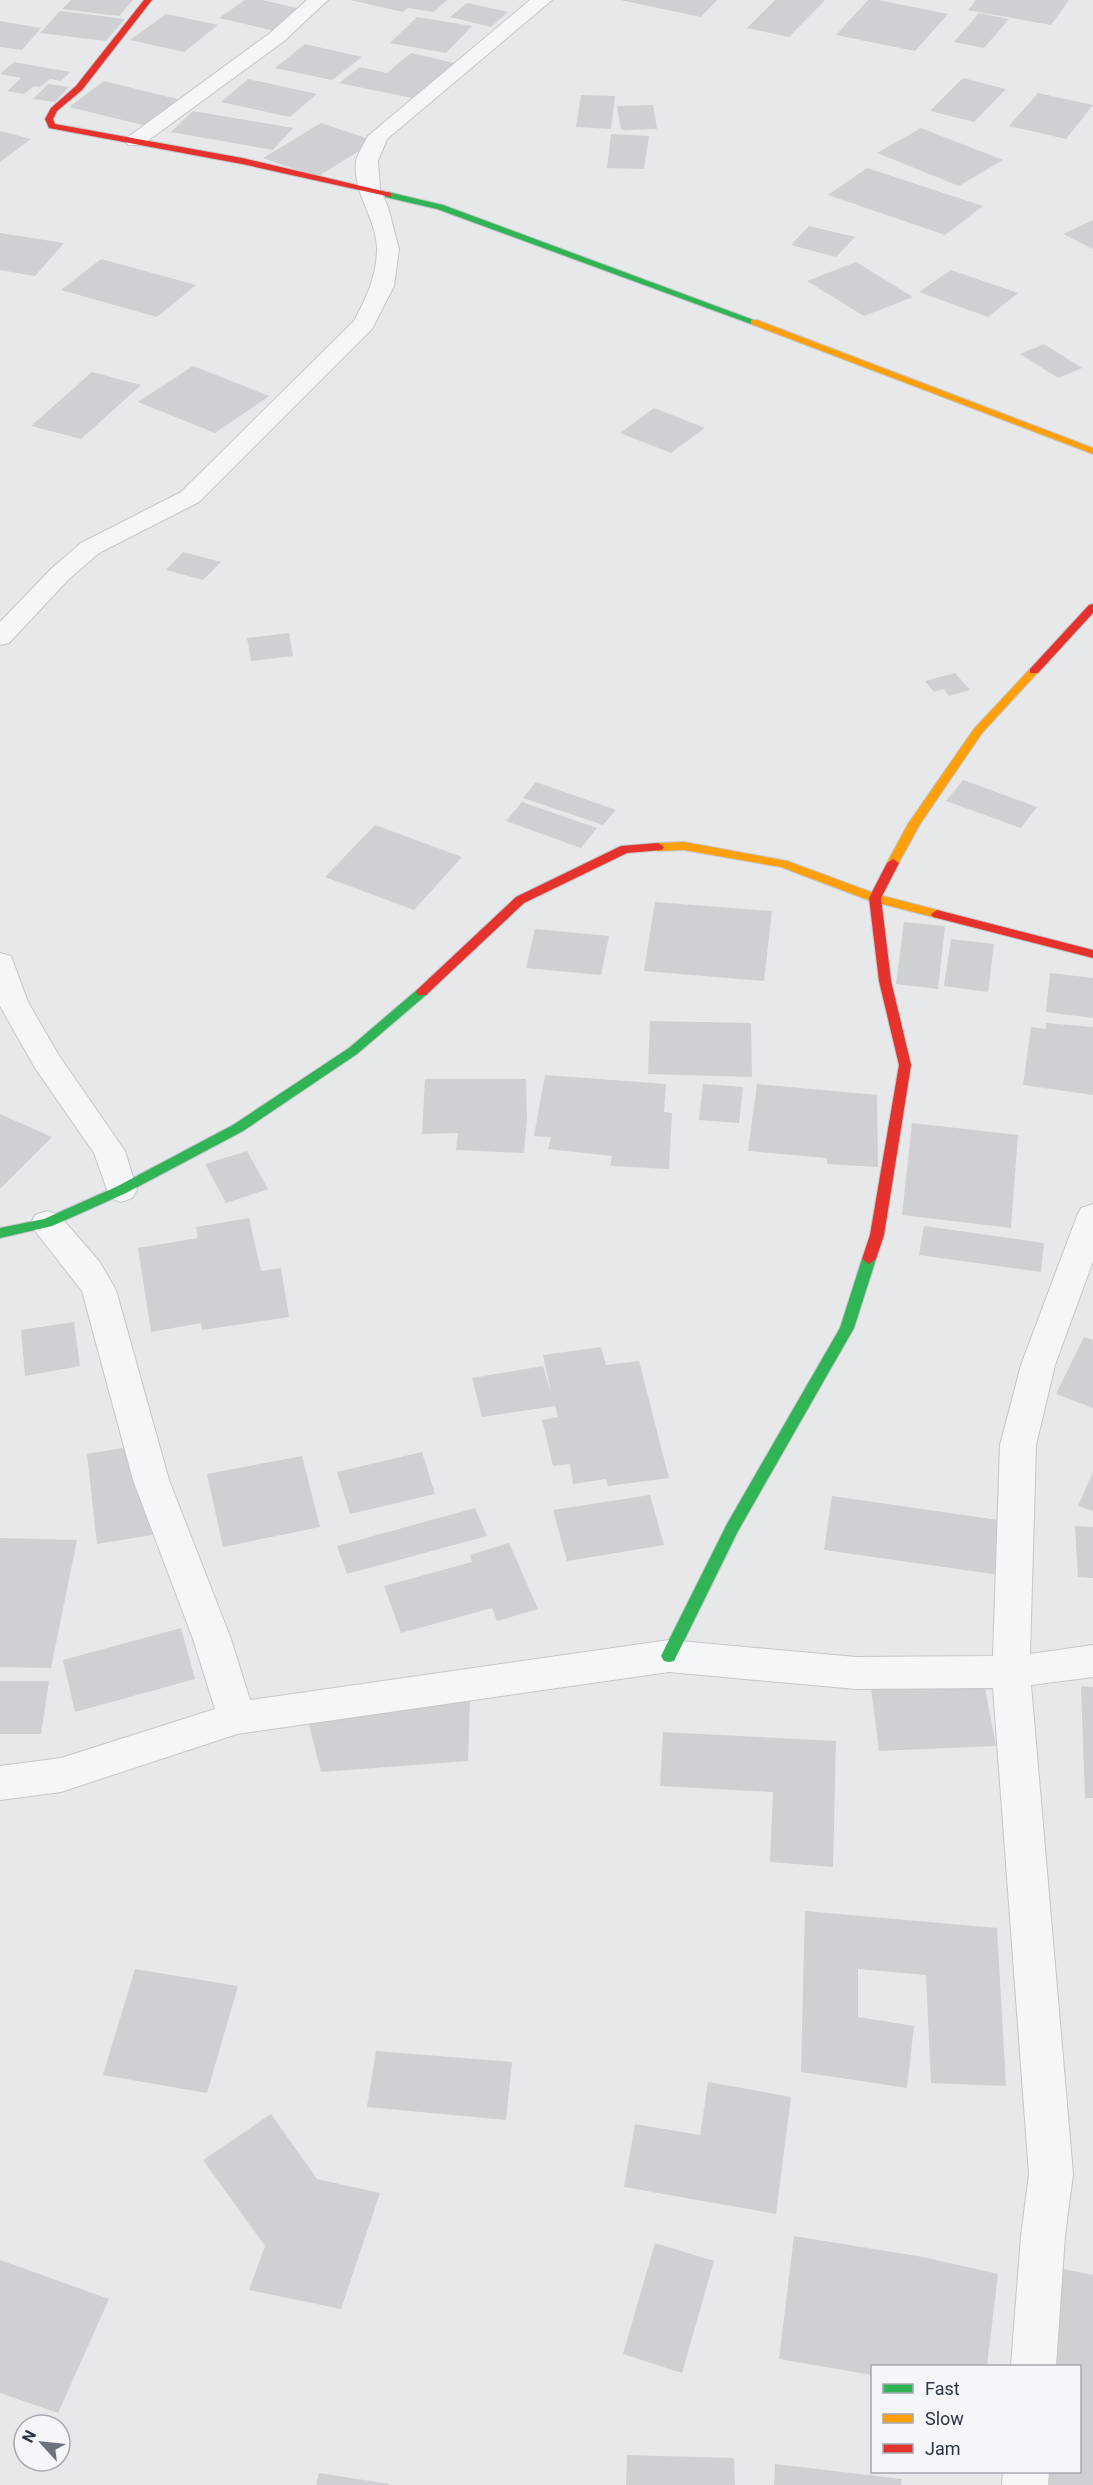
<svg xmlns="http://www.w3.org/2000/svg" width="1093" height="2485" font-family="Roboto,sans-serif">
  <rect width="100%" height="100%" fill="#e6e8ea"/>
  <!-- building -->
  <path fill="#ced0d3" d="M71,0H133L119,16L62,9Z
    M245,0H262L305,10L275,31L219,18Z
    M350,0H447L434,12L408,8L403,12Z
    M620,0H717L701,17Z
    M775,0H825L789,37L747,28Z
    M868,0H878L948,14L915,51L836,35Z
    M976,0H1069L1051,25L968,10Z
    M467,3L508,12L491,27L450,17Z
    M60,11L125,19L106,41L40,33Z
    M979,13L1009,19L984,48L954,42Z
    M166,14L218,25L184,52L130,40Z
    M417,17L472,26L446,53L390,43Z
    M0,21L41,28L22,50L0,47Z
    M305,44L362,57L332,80L275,68Z
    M411,53L454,63L412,98L339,83L360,67L387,73Z
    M14,62L70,72L61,81L50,79L40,87L34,86L24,94L7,91L21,78L0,74Z
    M963,78L1006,89L974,122L930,111Z
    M248,79L317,94L290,117L221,102Z
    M104,81L181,100L147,126L69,107Z
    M48,84L69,87L55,102L33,99Z
    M1038,93L1093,105L1066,139L1009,126Z
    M581,95L615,96L611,129L576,127Z
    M653,105L657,129L621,130L617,106Z
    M193,111L293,128L273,150L171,132Z
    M321,123L375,141L317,177L263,158Z
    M921,128L1003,160L959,186L877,153Z
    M0,131L31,139L0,162Z
    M611,134L649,136L644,169L607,168Z
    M867,168L983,206L945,235L828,195Z
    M1093,220V249L1063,234Z
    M809,226L855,237L836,257L791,245Z
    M0,233L64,243L35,276L0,270Z
    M101,259L196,285L157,317L61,290Z
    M856,262L913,297L864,316L807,281Z
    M951,270L1018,293L988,317L919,292Z
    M1044,344L1082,368L1058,378L1020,354Z
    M193,366L269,396L215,433L138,402Z
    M92,372L141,385L81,439L31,426Z
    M654,408L705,428L671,453L620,433Z
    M183,552L221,562L203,580L166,570Z
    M289,633L293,656L251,661L247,638Z
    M955,673L970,690L949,696L944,689L934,692L925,681Z
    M963,780L1037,807L1021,828L946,801Z
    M536,782L616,810L603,825L523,798Z
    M522,802L597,828L581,848L506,821Z
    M375,825L462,857L414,910L325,877Z
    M655,902L772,911L764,981L644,971Z
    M904,922L945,926L938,989L896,984Z
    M535,929L609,936L601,975L526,968Z
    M951,939L994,944L988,992L944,986Z
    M1050,973L1093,978V1018L1046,1012Z
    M650,1021L751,1023L752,1077L648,1074Z
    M1046,1023L1093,1027V1095L1023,1085L1031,1027L1046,1029Z
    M545,1075L666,1084L664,1112L672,1113L669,1169L610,1166L612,1156L548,1149L551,1137L534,1136Z
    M425,1079H526L527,1117L524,1153L456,1150L458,1133L422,1134Z
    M703,1084L743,1087L739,1123L699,1120Z
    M757,1084L877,1095L878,1167L827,1164V1158L748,1151Z
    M0,1114L52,1137L0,1189Z
    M912,1123L1018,1135L1011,1228L902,1215Z
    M247,1151L268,1189L226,1203L205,1164Z
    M249,1218L261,1271L281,1268L289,1317L202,1330L201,1323L151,1332L138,1248L198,1238L196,1227Z
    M924,1226L1044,1243L1041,1272L919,1255Z
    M74,1322L80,1366L25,1376L21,1330Z
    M1084,1337L1093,1340V1408L1056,1394Z
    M601,1347L606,1365L639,1361L669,1478L608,1486L606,1479L573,1484L570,1464L553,1466L542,1420L558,1417L555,1406L482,1417L472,1378L543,1366L552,1396L543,1355Z
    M140,1445L152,1535L97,1544L87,1454Z
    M422,1452L435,1494L350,1514L337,1472Z
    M302,1456L320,1527L223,1547L207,1474Z
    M1093,1472V1511L1078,1506Z
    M650,1495L664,1545L567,1561L553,1510Z
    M832,1496L1005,1521L1000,1575L824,1550Z
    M475,1508L487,1536L347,1574L337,1546Z
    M1075,1526L1093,1527V1578L1078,1577Z
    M0,1538L77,1540L51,1668L0,1667Z
    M509,1543L538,1609L497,1621L492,1608L401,1633L384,1586L472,1562L470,1555Z
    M181,1628L195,1679L75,1712L63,1660Z
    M0,1681H49L41,1734H0Z
    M984,1683L996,1746L879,1751L871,1688Z
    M1081,1686L1093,1687V1798H1085Z
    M470,1700L468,1761L321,1772L307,1717Z
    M663,1732L836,1741L833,1867L770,1862L773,1792L660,1786Z
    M805,1911L997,1928L1006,2086L931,2083L926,1975L858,1969V2017L914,2026L907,2088L801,2072Z
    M135,1969L238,1986L207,2093L103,2075Z
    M376,2051L512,2062L506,2120L367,2107Z
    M708,2082L791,2097L776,2214L624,2187L635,2124L700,2135Z
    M271,2114L317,2179L380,2193L341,2309L249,2290L265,2246L203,2160Z
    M794,2236L923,2257L998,2274L987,2366H872V2375L779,2359Z
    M655,2243L714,2261L682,2373L623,2354Z
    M0,2260L109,2299L58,2413L0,2393Z
    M1063,2269L1093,2275V2485H1049L1050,2472H1080V2366H1057Z
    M627,2455L734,2458L735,2485H626Z
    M775,2464L902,2479L901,2485H774Z
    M319,2473L389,2484V2485H316Z"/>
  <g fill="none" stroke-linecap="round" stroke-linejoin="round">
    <!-- street casing -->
    <g stroke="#c4c6c8" stroke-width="2">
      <path id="street" d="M307,0H328L284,41L142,145H128L125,141L128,137L270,33Z
        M530,0H552L387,139L378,161L380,189L388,207L399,249L394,286L372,329L199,502L99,553L69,579L9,643L0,645V622L51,569L81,543L181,492L354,321C366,298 376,278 377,251C378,220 352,193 356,161C358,153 364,144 368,136Z
        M0,953L11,956L28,1002L58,1054L125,1151L137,1190L132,1198L121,1202L110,1198L94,1153L35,1068L0,1006Z
        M1093,1204V1261L1055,1365L1036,1445L1030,1654L1093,1645V1677L1031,1685L1073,2174L1065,2236L1056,2366H1011L1021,2236L1029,2174L993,1688L856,1689L669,1672L237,1734L61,1792L0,1800V1766L61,1758L215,1709L193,1639L133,1480L82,1291L35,1231L31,1223L35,1215L47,1211L59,1215L99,1261L116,1290L169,1480L231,1639L250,1700L669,1640L856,1657L993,1656L1000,1445L1021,1365L1077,1216L1081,1208Z
        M1003,2472H1049L1048,2485H1002Z"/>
    </g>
    <!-- fast casing -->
    <g stroke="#c4c6c8" stroke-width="2">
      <path id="fast" d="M388,192L443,205L759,322L751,324L437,209L385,197V193Z
        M422,988L428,992L426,995L357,1054L243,1131L126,1193L52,1226L0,1238V1228L44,1219L116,1187L233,1125L349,1048L418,989Z
        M869,1254L876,1259L854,1328L738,1531L674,1661L669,1662L664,1661L661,1656L727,1524L840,1328L862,1259Z"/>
    </g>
    <!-- slow casing -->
    <g stroke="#c4c6c8" stroke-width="2">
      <path id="slow" d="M751,320H757L1093,448V454L751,324Z
        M1034,668L1039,671L982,733L920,824L897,866H889L887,863L908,824L974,729L1030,669Z
        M684,842L787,861L879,895L941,911L943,914L937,918L871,901L781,867L684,850L658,851L652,847L658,843Z"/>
    </g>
    <!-- jam casing -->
    <g stroke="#c4c6c8" stroke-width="2">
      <path id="jam" d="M144,0H152L82,90L57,111L53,119L55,124L242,158L391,193V197L242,164L49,128L45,119L51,108L76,86Z
        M1093,604V613L1038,673H1030V669L1089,605Z
        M658,843L664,847L662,850L627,853L524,903L426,995H418L416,992L418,989L516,897L621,846Z
        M893,859L899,863L881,898L891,981L911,1065L884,1235L876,1259L869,1264L862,1259L870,1235L899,1065L879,981L869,898L887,863Z
        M937,910L1093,950V958L933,917L931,914Z"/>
    </g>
    <!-- street -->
    <use href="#street" fill="#f5f6f7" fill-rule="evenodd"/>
    <!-- fast -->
    <use href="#fast" fill="#30b455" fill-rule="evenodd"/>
    <!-- slow -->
    <use href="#slow" fill="#ff9f0a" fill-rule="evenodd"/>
    <!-- jam -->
    <use href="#jam" fill="#e5322d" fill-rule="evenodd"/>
  </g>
  <!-- legend -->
  <rect x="871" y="2365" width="210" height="108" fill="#f4f6f9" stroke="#a4a8b1" stroke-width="1.5"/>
  <rect x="883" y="2384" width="30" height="9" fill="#30b455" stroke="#a4a8b1" stroke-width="1.5"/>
  <text x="925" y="2395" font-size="18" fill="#2b3445">Fast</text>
  <rect x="883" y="2414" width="30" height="9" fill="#ff9f0a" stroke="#a4a8b1" stroke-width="1.5"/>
  <text x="925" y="2425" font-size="18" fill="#2b3445">Slow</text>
  <rect x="883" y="2444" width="30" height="9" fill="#e5322d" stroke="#a4a8b1" stroke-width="1.5"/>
  <text x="925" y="2455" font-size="18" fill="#2b3445">Jam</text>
  <!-- north arrow -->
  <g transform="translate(42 2443) rotate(297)"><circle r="28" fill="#f4f6f9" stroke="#a4a8b1" stroke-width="1.5"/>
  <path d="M0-4.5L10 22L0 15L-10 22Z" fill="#6c737f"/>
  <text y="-9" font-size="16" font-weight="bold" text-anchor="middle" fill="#2b3445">N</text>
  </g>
</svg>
